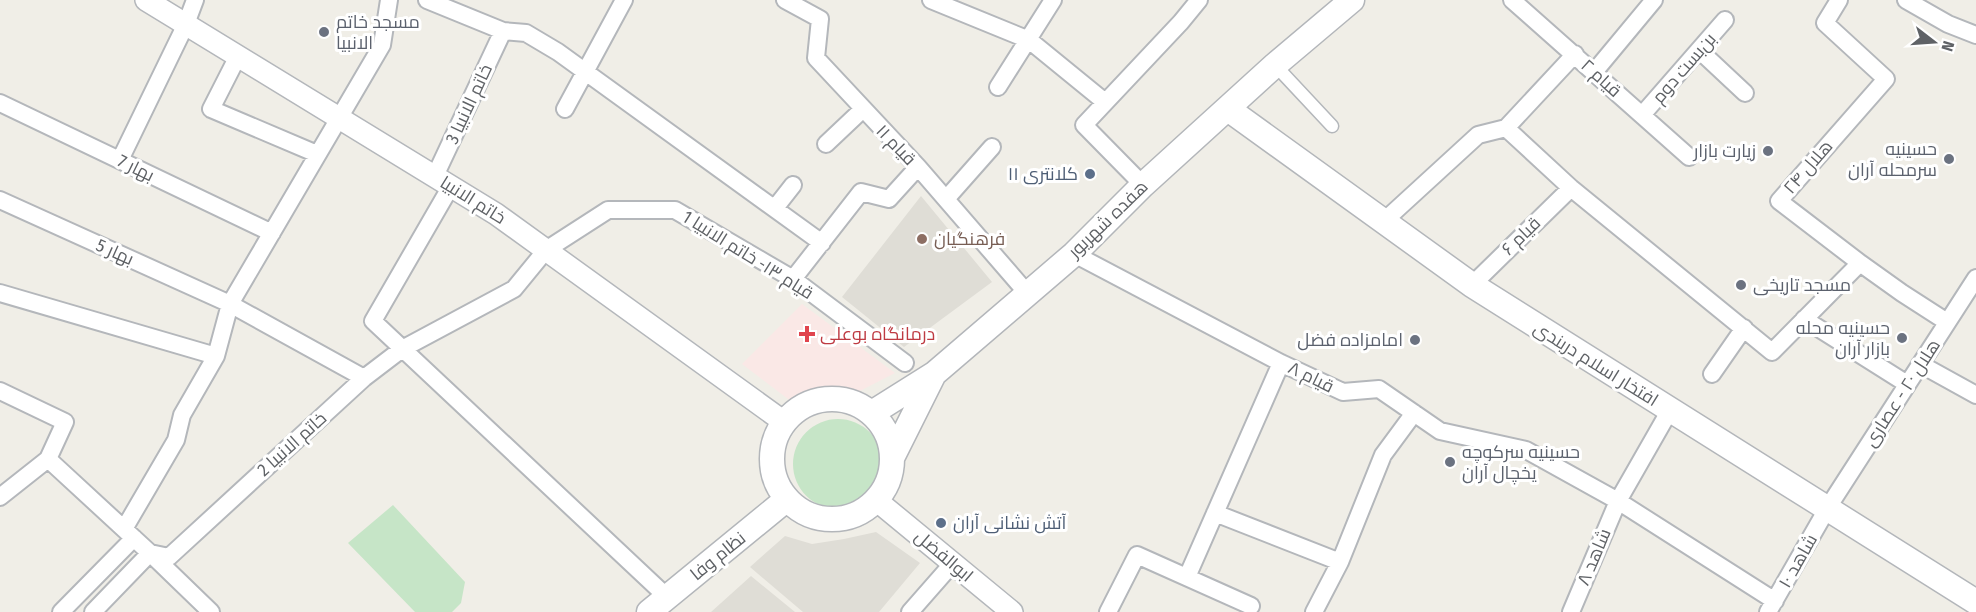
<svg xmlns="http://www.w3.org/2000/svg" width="1976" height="612" font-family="'Fira Sans Condensed',Cairo,sans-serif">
  <rect width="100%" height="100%" fill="#f0eee7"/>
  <!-- education -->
  <path fill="#dfddd6" d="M921,196L992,282L904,347L842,297Z
    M876,532L920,563L879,612H803L750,567L785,536L812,544L844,539Z
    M751,576L795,612H711Z"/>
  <!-- medical -->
  <path fill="#fae8e6" d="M802,304L895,373L854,394L818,396L792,402L742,364Z"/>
  <!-- green -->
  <path fill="#c6e5c7" d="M793 464a45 45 0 1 1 90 0a45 45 0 1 1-90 0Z
    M393,505L465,582L461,603L452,612H415L348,543Z"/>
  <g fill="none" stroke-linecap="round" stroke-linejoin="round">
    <!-- pedestrian casing -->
    <g stroke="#b4b7bb" stroke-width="15">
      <path id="pedestrian" d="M1275,65L1332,126"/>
    </g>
    <!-- minor casing -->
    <g stroke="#b4b7bb" stroke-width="20">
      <path id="minor" d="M427,0L503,31L526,33L558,52L822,243
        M785,0L820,19L816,58L918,167L1027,293
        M931,0L1029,40L1105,102
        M1512,0L1689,157
        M1906,0L1948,24L1976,35
        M1699,50L1745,93
        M238,56L211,109L317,154
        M1595,71L1654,0
        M998,87L1053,0
        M0,103L272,233
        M565,109L624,0
        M1642,115L1725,20
        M1506,128L1571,188L1772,352L1860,263L1779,201L1886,79L1825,23L1839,0
        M826,144L862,110
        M120,160L186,24L195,0
        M435,176L503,31
        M1143,185L1084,125L1181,22L1199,0
        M451,186L373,321L667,597
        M946,199L992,147
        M0,200L230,304L364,378
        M775,208L793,185
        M1383,222L1478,135L1506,128L1575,54
        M1074,254L1281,363L1343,392L1379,389L1440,431L1526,450L1618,501L1775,601
        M1860,263L1902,293L1947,322
        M793,279L861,192L889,199L918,167
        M1472,285L1571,188
        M0,293L216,356
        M1804,319L1907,384
        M1920,364L1976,395
        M1712,374L1744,328
        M0,391L65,422L48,459L0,497
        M48,459L150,553L169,557L364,378L402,349L514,289L546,250L608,210H675L793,279L905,363
        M1215,513L1340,562
        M124,529L176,440L182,415L216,356L230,304L382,45L389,0
        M1187,577L1281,363
        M61,612L134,538
        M93,612L150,553L211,612
        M910,612L953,563
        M1108,612L1137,555L1251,606
        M1314,612L1340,562L1383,455L1414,413
        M1571,612L1618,501L1670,410
        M1768,612L1827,509L1976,278"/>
    </g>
    <!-- tertiary casing -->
    <g stroke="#b4b7bb" stroke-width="24">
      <path id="tertiary" d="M146,0L496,214L784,422
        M876,500L1012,612"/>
    </g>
    <!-- secondary casing -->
    <g stroke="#b3b6ba" stroke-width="27">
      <path id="secondary" d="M1228,109L1472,285L1976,602
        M772 459a60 60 0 1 1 120 0a60 60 0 1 1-120 0Z
        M872,413L934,374
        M892,458L934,374L1074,254L1143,185L1275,65L1352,0
        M649,612L787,499"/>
    </g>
    <!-- pedestrian -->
    <use href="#pedestrian" stroke="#fff" stroke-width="12"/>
    <!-- minor -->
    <use href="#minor" stroke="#fff" stroke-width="16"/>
    <!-- tertiary -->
    <use href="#tertiary" stroke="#fff" stroke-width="21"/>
    <!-- secondary -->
    <use href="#secondary" stroke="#fff" stroke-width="24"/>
  </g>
  <!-- markers -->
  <g fill="#6b7280" stroke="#fff" stroke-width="2">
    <circle cx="324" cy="32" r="6"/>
    <circle cx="1768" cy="151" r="6"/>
    <circle cx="1949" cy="159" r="6"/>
    <circle cx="1741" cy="285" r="6"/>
    <circle cx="1902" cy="338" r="6"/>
    <circle cx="1415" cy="340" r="6"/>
    <circle cx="1450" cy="462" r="6"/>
  </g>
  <g fill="#5c6f8a" stroke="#fff" stroke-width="2">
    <circle cx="1090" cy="174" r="6"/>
    <circle cx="941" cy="523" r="6"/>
  </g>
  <circle fill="#8d6e63" stroke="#fff" stroke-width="2" cx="922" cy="239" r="6"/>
  <path fill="#e0444e" stroke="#fff" stroke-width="2" d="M804 325h6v6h6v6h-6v6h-6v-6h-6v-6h6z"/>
  <g text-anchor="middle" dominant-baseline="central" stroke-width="6" stroke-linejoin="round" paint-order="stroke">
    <!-- worship labels -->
    <g font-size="18" fill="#5b616d" stroke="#fff" text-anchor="end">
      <text x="336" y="22" text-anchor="start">مسجد خاتم<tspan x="336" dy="21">الانبیا</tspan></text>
      <text x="1937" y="149">حسینیه<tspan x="1937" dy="21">سرمحله آران</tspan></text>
      <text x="1756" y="151">زیارت بازار</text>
      <text x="1753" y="285" text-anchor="start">مسجد تاریخی</text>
      <text x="1890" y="328">حسینیه محله<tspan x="1890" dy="21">بازار آران</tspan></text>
      <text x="1403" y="340">امامزاده فضل</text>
      <text x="1462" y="452" text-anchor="start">حسینیه سرکوچه<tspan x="1462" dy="21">یخچال آران</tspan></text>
    </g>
    <!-- street labels -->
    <g font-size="18" fill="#5f6266" stroke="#fff">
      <text transform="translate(1684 68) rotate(-49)">بن‌بست دوم</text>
      <text transform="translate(1601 78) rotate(42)">قیام ۲</text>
      <text transform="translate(469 104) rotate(-65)">خاتم الانبیا 3</text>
      <text transform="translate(896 145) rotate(46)">قیام ۱۱</text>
      <text transform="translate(1808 167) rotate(-49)">هلال ۲۴</text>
      <text transform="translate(136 168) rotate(26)">بهار 7</text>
      <text transform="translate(473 200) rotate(32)">خاتم الانبیا</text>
      <text transform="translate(1108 219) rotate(-44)">هفده شهریور</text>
      <text transform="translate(1521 236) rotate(-44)">قیام ۶</text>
      <text transform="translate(115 252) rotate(24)">بهار 5</text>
      <text transform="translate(748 255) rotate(32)">قیام ۱۳- خاتم الانبیا 1</text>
      <text transform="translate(1596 364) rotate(32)">افتخار اسلام دربندی</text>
      <text transform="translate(1311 377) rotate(26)">قیام ۸</text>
      <text transform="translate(1902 393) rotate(-57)">هلال ۲۰ - عصاری</text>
      <text transform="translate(292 444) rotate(-42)">خاتم الانبیا 2</text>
      <text transform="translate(718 556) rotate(-39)">نظام وفا</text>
      <text transform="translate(944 556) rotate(40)">ابوالفضل</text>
      <text transform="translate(1594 557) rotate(-67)">شاهد ۸</text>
      <text transform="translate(1798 561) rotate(-60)">شاهد ۱۰</text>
    </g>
    <!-- service labels -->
    <g font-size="18" fill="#4e5e75" stroke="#fff" text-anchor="end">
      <text x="1078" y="174">کلانتری ۱۱</text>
      <text x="953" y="523" text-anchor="start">آتش نشانی آران</text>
    </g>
    <!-- education labels -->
    <g font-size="18" fill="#785e54" stroke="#fff" text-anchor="start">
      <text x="934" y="239">فرهنگیان</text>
    </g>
    <!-- health labels -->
    <g font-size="18" fill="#be3a42" stroke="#fff" text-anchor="start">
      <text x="820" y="334">درمانگاه بوعلی</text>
    </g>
  </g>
  <!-- north arrow -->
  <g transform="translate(1934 42) rotate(107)" stroke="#ffffff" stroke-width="4.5" paint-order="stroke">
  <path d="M0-4.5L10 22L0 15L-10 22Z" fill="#5f6266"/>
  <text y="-9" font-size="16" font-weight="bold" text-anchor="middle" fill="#5f6266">N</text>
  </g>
</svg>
